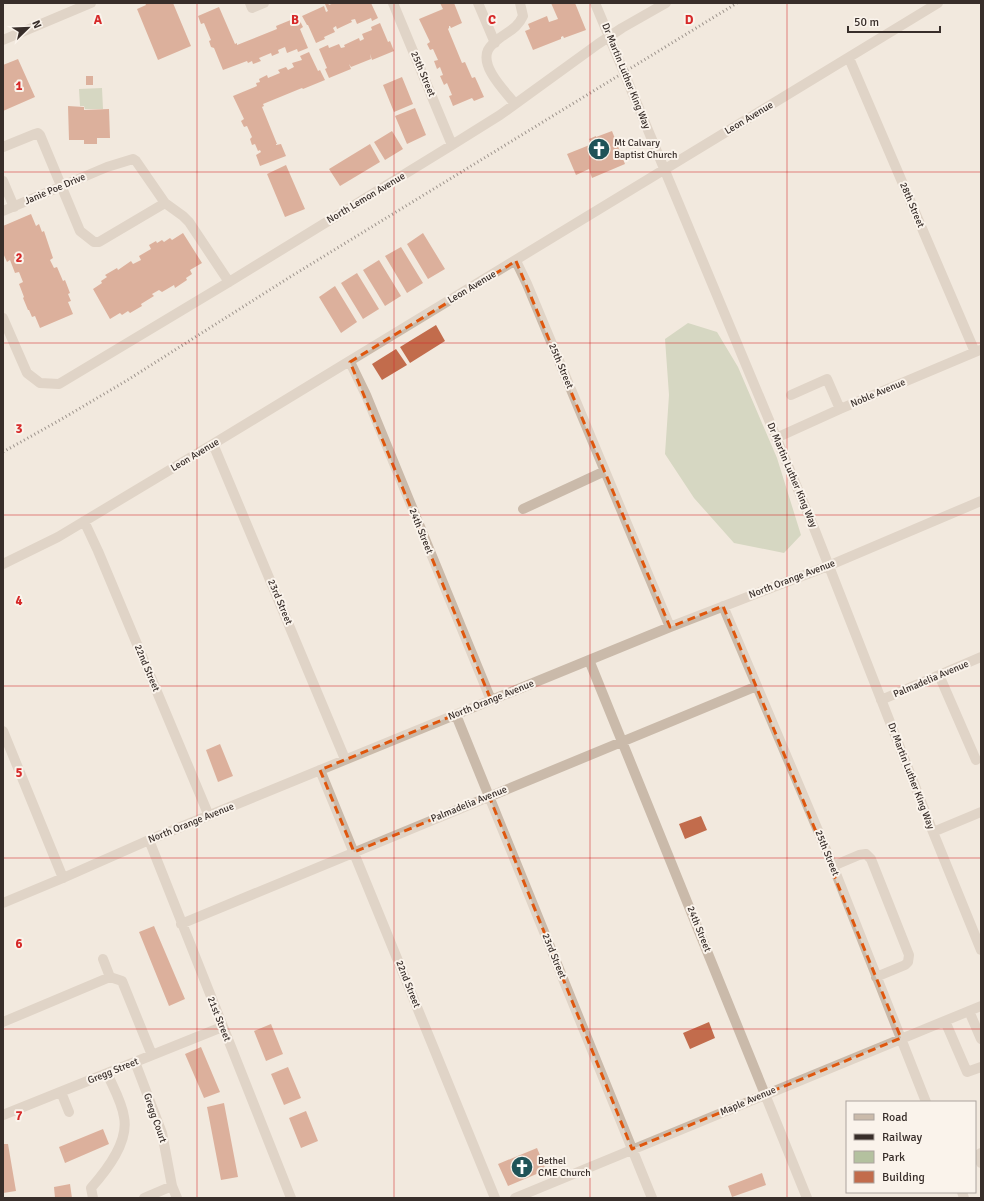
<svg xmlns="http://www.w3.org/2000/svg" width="984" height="1201" font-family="Signika,sans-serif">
  <rect width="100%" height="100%" fill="#f2e9de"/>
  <!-- green -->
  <path fill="#b4c19f" d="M102,88L103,109H85L84,106H80L79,89Z
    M688,323L717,332L738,367L777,458L801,535L784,553L734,543L694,498L665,454L669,395L665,339Z"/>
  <!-- building -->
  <path fill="#c26c4c" d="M145,3H173L191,46L158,60L137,9L146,5Z
    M326,3H328L329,5L334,3H371L378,18L372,21L371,18L357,24L355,19L351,20L352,22L337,29L336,26L333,28L335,32L324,37L325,39L316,43L308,25H307L302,16L324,6L326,12L328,11L325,4Z
    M440,3H454L462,23L451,28L450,26H449V28L448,29L462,63L465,62L472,78L475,77L484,97L474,101L472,98L453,106L449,96L452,95L447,83L444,85L440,76L443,75L440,67L437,69L434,61L438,60L433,49L430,50L427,44L430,42L419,19L443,9Z
    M551,3H575L586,30L564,38L563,36L561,37V39L533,50L525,31L530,29L528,24L547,16L549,22L558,19Z
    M219,7L235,44L237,43V45L277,29L276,26L298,17L303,27L300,29L308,48L298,52L297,49L287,53L285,47L278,50L279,53L272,56L271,53L259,58L261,61L253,64L252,61L248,63L247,61L223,70L214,48L211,47L209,41L211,40L204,23L201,24L198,16Z
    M380,23L388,42L390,41L394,51L372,60L370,54L371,59L351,67L349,64L351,69L329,78L325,69L327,68L319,49L328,45L329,48L339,44L341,48L345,47L344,45L359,38L360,41L364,39L362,34L372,30L371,27Z
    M309,52L318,71L320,70L325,80L303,89L302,88L263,104L264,106L262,107L277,144H276V145L281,144L286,156L260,166L256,155L261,152L260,150L258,151L255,144L252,145L250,139L252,137L247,126L244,127L241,121L244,119L233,96L257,86L256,83L260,82L259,79L267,75L268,78L280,73L278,70L286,67L288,70L294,67L292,63L302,60L300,56Z
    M18,59L35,97L3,111V65Z
    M86,76H93V85H86Z
    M402,77L413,104L394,112L383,85Z
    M68,106L84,107V110L109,109L110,138H97V144H84V140H69Z
    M415,108L426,135L407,144L395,116Z
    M392,131L403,149L385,160L374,142Z
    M612,131L625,164L592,178L589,169L576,175L567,154L592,144L589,139L596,136V137Z
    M370,144L380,162L340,186L329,169Z
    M286,165L305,209L285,217L267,174Z
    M31,214L36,226L39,224L42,232L44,231L53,258L50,260L54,268L57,267L63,281L65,280L70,293L68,294L71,301L68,302L73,314L40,328L35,316L32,317L29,310H28L23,298L24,297L19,284L23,282L19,272L15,273L10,260L7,262L3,253V249L4,248L3,245L4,240L3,226Z
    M183,233L202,263L190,270L192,274L186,278L187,280L175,288L174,285L162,292L159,290L152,294L154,296L141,304L142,306L130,313L128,311L122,315L120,313L110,319L93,289L102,283L101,281L107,277L105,275L117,268L118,270L131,261L133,264L141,260L139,256L151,249L149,245L156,241L157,243L162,240L164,242L170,238L172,240Z
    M423,233L445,269L428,279L407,244Z
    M401,247L423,283L407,293L385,256Z
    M379,260L401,296L385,306L363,270Z
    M357,273L379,309L363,319L341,283Z
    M335,286L357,322L341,333L319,297Z
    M436,325L445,341L410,363L400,347Z
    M396,349L407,365L382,380L372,364Z
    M220,744L233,776L218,782L206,750Z
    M701,816L707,830L685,839L679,824Z
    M154,926L185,999L169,1006L139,932Z
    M709,1022L715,1038L690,1049L683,1033Z
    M271,1024L283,1054L266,1061L254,1031Z
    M201,1047L220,1092L204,1098L185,1054Z
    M288,1067L301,1098L284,1105L271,1074Z
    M224,1103L238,1177L221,1180L207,1107Z
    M306,1111L318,1141L301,1148L289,1118Z
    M103,1129L109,1144L65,1163L59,1147Z
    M3,1144H8L16,1191L3,1193Z
    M537,1148L546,1170L508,1186L498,1164Z
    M762,1173L766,1185L732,1197L728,1186Z
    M70,1184L72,1198H55L54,1187Z"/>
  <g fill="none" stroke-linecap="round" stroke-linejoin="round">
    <!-- minor -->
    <path stroke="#cabaaa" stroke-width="10" d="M250,3L252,8L264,3
      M393,3L452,145
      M478,3L495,43
      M595,3L814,528L933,832L981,950
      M3,40L91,3
      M849,58L975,352
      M515,104C505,91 480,67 488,50C490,46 497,40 501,37C511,30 518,27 523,16L520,3
      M3,147L35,134L38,133L40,135L80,231L94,242H99L165,203
      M3,181L14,207
      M3,211L107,167L133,159L136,161L165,203L183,216L189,222L229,282
      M516,261L527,284L670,627
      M3,318L27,373L40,383L59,384L229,282L452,145L500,115L598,44L622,28L666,3
      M350,362L366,395L491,700
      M791,395L827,379L840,409
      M776,438L840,409L980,350
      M213,444L345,759
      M523,509L605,471
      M84,521L98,551L209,816
      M3,564L58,537L213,444L938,3
      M723,606L833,866L926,1102
      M589,660L807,1198
      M939,675L976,760
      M881,700L981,657
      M456,715L652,1198
      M3,731L63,878
      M320,770L495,1198
      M933,832L981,812
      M149,840L291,1198
      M833,866L859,855L866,854L871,859L909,955L908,962L905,965L876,977
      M3,903L63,878L149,840L670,627L828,566L981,501
      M181,924L757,686
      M103,959L110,977
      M969,1011L981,1039
      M945,1021L967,1072L981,1067
      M3,1022L110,977L122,981L152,1055
      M135,1062L162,1133L172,1186L177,1198
      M61,1092L69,1112
      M3,1115L222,1027
      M981,1153L978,1155L981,1163
      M962,1192L964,1198
      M93,1198L91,1188C107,1170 129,1142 124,1117C122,1102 113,1087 107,1073
      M144,1198L172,1186
      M515,1198L981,1006"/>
    <!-- rail -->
    <path stroke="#382e2a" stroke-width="3" stroke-dasharray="1 3" stroke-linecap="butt" d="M3,452L60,420L126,381L290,277L737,3"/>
  </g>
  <!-- marked area -->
  <path d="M0 0H984V1201H0ZM516,261L670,627L723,606L901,1038L632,1149L489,796L354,852L320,770L491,700L350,362Z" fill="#f2e9de" fill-opacity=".55" fill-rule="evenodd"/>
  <path fill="none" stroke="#df570e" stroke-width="3" stroke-dasharray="8 5" stroke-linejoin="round" d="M516,261L670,627L723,606L901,1038L632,1149L489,796L354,852L320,770L491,700L350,362Z"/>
  <!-- grid -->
  <path fill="none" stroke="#d62828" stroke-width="1" stroke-opacity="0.55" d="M197,3V1198M394,3V1198M590,3V1198M787,3V1198M3,172H981M3,343H981M3,515H981M3,686H981M3,858H981M3,1029H981"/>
  <!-- icons -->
  <defs>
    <g id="church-disc" transform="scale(1.15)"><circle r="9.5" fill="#205358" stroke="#faf3eb"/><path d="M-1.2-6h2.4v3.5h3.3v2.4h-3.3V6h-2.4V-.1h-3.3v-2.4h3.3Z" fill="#fff"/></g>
  </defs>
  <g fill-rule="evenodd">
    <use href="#church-disc" x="599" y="149"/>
    <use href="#church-disc" x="522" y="1167"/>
  </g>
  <g text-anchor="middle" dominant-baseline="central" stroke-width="4" stroke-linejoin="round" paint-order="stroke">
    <!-- street labels -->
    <g font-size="10" fill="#382e2a" stroke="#faf3eb">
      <text transform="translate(423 74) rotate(67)">25th Street</text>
      <text transform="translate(626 76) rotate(68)">Dr Martin Luther King Way</text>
      <text transform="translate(749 118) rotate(-31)">Leon Avenue</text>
      <text transform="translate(55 189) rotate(-23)">Janie Poe Drive</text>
      <text transform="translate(366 198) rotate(-31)">North Lemon Avenue</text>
      <text transform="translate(912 205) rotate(67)">28th Street</text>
      <text transform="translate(472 287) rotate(-31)">Leon Avenue</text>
      <text transform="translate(561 366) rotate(67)">25th Street</text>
      <text transform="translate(878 393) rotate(-23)">Noble Avenue</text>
      <text transform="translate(195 455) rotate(-31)">Leon Avenue</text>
      <text transform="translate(792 475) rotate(67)">Dr Martin Luther King Way</text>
      <text transform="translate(421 531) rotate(68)">24th Street</text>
      <text transform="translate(792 579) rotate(-21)">North Orange Avenue</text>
      <text transform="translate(280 602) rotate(67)">23rd Street</text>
      <text transform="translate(147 668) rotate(67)">22nd Street</text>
      <text transform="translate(931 679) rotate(-23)">Palmadelia Avenue</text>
      <text transform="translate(491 700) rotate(-22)">North Orange Avenue</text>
      <text transform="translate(911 776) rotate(69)">Dr Martin Luther King Way</text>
      <text transform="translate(469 804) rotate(-22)">Palmadelia Avenue</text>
      <text transform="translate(191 823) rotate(-22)">North Orange Avenue</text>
      <text transform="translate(827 853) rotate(68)">25th Street</text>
      <text transform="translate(699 929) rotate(68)">24th Street</text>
      <text transform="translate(554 956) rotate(68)">23rd Street</text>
      <text transform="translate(408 984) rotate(68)">22nd Street</text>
      <text transform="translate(219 1019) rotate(68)">21st Street</text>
      <text transform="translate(113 1071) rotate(-22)">Gregg Street</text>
      <text transform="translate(748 1101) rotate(-23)">Maple Avenue</text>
      <text transform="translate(155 1118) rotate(71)">Gregg Court</text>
    </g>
    <!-- poi labels -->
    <g font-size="10" fill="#382e2a" stroke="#faf3eb" text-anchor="start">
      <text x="614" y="143">Mt Calvary<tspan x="614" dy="12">Baptist Church</tspan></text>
      <text x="538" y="1161">Bethel<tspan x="538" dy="12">CME Church</tspan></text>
    </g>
  </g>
  <g font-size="13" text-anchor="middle" font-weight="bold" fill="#d62828" stroke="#faf3eb" stroke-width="4" stroke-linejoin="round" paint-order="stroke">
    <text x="98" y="24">A</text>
    <text x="295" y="24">B</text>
    <text x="492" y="24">C</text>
    <text x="689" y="24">D</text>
    <text x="19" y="90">1</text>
    <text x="19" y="262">2</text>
    <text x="19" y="433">3</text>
    <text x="19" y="605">4</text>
    <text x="19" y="777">5</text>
    <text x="19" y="948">6</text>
    <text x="19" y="1120">7</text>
  </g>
  <!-- border -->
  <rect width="984" height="1201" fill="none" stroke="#382e2a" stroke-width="8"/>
  <!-- legend -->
  <rect x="846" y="1101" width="130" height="92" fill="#faf3eb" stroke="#aca49e"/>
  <rect x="854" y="1114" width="20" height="6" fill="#cabaaa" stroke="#aca49e"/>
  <text x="882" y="1121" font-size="12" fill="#382e2a">Road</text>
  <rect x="854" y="1134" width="20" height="6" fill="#382e2a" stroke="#aca49e"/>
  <text x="882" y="1141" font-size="12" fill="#382e2a">Railway</text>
  <rect x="854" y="1151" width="20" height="12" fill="#b4c19f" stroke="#aca49e"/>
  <text x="882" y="1161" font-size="12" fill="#382e2a">Park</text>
  <rect x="854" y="1171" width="20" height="12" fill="#c26c4c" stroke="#aca49e"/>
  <text x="882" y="1181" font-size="12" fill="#382e2a">Building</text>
  <!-- north arrow -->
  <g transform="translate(28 28) rotate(67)" stroke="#faf3eb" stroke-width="3" paint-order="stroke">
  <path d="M0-3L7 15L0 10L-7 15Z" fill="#382e2a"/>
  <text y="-6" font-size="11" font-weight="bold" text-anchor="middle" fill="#382e2a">N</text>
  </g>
  <!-- scale -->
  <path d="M848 26v6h92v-6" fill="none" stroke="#382e2a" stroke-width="2"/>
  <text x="854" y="26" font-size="12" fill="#382e2a" stroke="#faf3eb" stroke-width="3" paint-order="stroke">50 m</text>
</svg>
